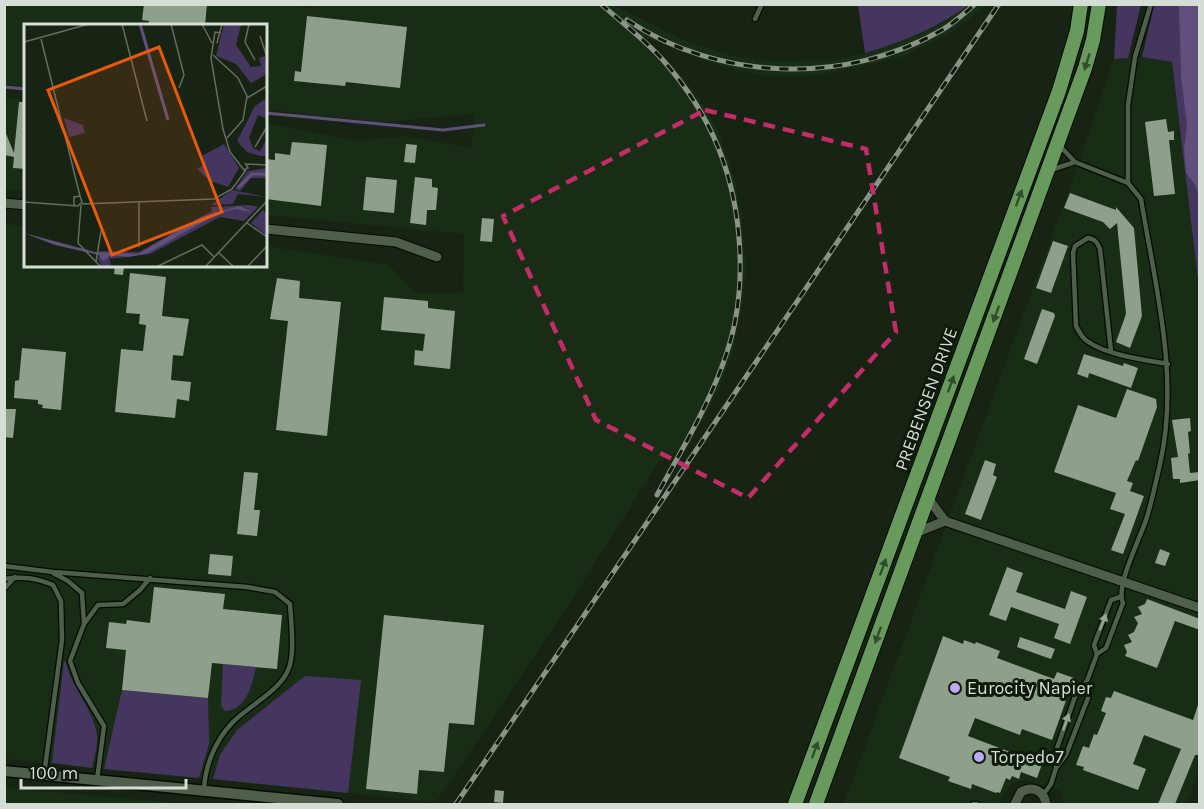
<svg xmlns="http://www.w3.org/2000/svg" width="1204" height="809" font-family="Karla,sans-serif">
  <rect width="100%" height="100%" fill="#172414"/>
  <!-- built -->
  <path fill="#192c16" d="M294,4L308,9L321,4L613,5L683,40L734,56L765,61H800L839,59L865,53L943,23L969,5H987L948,35L901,57L819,75L762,76L714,64L641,35L672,64L697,95L717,128L735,182L742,219L746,272L741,312L732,354L719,388L687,447L658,463L565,611L436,802L5,759L4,224L25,226L26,266H266V246L389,265L415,293H463L464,234L266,215V123L356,141L405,136L471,148L475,114L384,122L266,110V26H26L25,87L5,84V5Z
    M1142,57L1172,62L1200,288L1199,773L1185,804H1063L1061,791L1028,780L1013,782L1001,798L1000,804H844L1070,187L1114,59Z
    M4,98L25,100V191L5,189Z
    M5,788L167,802L191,804H5Z"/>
  <!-- green -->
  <path fill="#45365f" d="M858,5V4L969,5C936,28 903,42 865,53Z
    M1117,5H1141L1128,58L1114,59Z
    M1154,5H1199V288L1172,62L1142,57Z
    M64,661L66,662C71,688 94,709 97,736C98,746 94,758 92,768L52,763Z
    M223,664L256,667C252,684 247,710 225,711L221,705Z
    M305,676L361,680L348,793L213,779L220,755L237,730Z
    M122,690L208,698L209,744L199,778L104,769Z"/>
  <!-- water -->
  <path fill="#5f507c" d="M1179,5H1199V197L1196,186L1186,173L1184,149L1187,125L1181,76Z"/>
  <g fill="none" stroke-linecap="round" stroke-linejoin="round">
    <!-- stream -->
    <path stroke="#5f507c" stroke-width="3" d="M4,87L26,89
      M266,113L443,130L484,125"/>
  </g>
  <!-- building -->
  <path fill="#8e9f8b" d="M144,4H207L205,26H148L149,21L142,20Z
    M307,16L407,27L400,88L346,82L345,86L294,81L295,71L301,72Z
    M19,102H26V169L13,168L14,157L4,155V129L14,153Z
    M1166,119L1168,132L1174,131V140H1169L1175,194L1154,196L1145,122Z
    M292,142L327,145L321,206L266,199V159L275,160V153L290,155Z
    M406,144L417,145L415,163L404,162Z
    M366,177L397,180L394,213L363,210Z
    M415,177L432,179V187L438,188L436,210H427L426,225L410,223Z
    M1070,193L1116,210V207L1134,228L1142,316L1130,348L1116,342L1126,314L1117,223L1110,229L1103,222L1064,208Z
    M482,218L494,219L492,242L480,241Z
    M1053,241L1068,246L1051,293L1036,288Z
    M115,266H124L123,275L114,274Z
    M130,273L166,277L162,316L189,319L183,356L173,355L171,380L191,382L189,401L177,399L175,418L115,412L121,349L143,351L146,325L139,324L140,314L126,313Z
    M277,278L300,281L299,298L341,302L327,436L276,430L288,321L270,319Z
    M384,297L428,301V308L455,311L450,369L414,365L415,350L423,351L425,334L381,330Z
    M1042,309L1054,313L1055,316L1037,364L1024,359Z
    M22,348L66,352L61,410L42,408L43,405L38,404V400L14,398L15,381L19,380Z
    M1084,354L1123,366L1124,363L1138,368L1131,388L1089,373L1088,378L1077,374Z
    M1127,389L1156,399L1157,407L1138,461L1136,460L1127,481L1133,483L1130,491L1144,496L1123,554L1111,550L1125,514L1110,509L1116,493L1054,472L1078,405L1116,418Z
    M4,409H16L13,438L4,437Z
    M1190,418L1191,431L1188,432L1190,453L1188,454L1190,473L1200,472V480L1180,483V479H1173L1171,458L1178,457L1172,420Z
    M985,460L996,464L993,475L997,477L981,520L965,514Z
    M244,472L258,473L254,510H260L257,536L237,534Z
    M1160,549L1170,553L1165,566L1155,563Z
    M210,554L233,556L231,576L208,574Z
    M1007,567L1023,573L1016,592L1065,609L1071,591L1087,597L1070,644L1054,638L1059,624L1011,607L1006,621L989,615Z
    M154,587L225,594L223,609L282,615L277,669L212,663L208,698L122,690L126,650L106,648L109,622L126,624L127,620L150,623Z
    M1147,599L1200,619V630L1175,621L1157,668L1125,656L1127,652L1124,645L1132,642L1128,635L1134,632L1138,623L1134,617L1142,614L1138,607L1145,604Z
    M384,615L484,625L474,725L449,723L444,772L419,770L417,794L366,789Z
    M943,636L963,644L964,640L975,644L976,642L1000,651L997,658L1054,679L1057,672L1074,678L1052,740L1022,729L1020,735L975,718L968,736L1042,764L1037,778L1021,772L1019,779L1012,776L1010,780L1006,778L1000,793L997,792L996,793L972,784L971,789L948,781L950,777L899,758Z
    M1020,637L1055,649L1051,659L1017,647Z
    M1114,691L1193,720L1198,705H1200V750L1198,755H1195L1175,804H1158L1181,749L1144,735L1133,764L1146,769L1138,790L1083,770L1084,767L1076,765L1083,746L1089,748L1094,734L1097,735L1106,713L1101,711L1106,697L1111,698Z
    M495,790L504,791L503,803L494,802Z"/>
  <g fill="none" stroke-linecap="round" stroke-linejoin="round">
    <!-- service casing -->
    <g stroke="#030d02" stroke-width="7">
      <path id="service" d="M755,19L762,4
        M1059,145L1075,162L1128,183L1141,199C1155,285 1180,377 1160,464C1156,482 1152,500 1147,517C1141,537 1115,586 1123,603L1106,648L1097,654
        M1051,170L1075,162
        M1128,183V105L1135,57L1151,4
        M1111,351L1100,249C1097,242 1095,239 1088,238L1075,246L1073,253L1076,326C1079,331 1081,337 1087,341C1106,355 1145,360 1168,364
        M4,566L53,572L247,587L275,592L290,604C291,621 294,642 291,660C287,689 251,703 232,723C215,741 205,766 204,790
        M53,573L68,581L82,593L84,624
        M4,579C23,576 36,578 53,585L61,601L62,640L44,775
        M4,589L15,577
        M1056,768V751L1076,694L1087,681L1097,654L1094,645L1111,600L1120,597
        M97,780L104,726L78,683L70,661L84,624L98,605L123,604L140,590L150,578
        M1043,795L1051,784L1056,768L1066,755L1088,698L1087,681
        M973,804H977"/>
    </g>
    <!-- minor casing -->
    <g stroke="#030d02" stroke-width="11">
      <path id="minor" d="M4,203L26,205
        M266,229L396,242L437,257
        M928,498L945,521L1200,608
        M915,533L945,521
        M1015,804L1021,792C1033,785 1044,791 1046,804"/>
    </g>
    <!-- tertiary casing -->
    <g stroke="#030d02" stroke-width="13">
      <path id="tertiary" d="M4,771L338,804"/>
    </g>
    <!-- primary casing -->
    <g stroke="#030d02" stroke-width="16">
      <path id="primary" d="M795,804L1059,91L1077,31L1081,4
        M816,804L1085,68L1093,40L1099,4"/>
    </g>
    <!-- service -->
    <use href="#service" stroke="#4f5f4c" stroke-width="4.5"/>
    <!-- minor -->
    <use href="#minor" stroke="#4f5f4c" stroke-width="9"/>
    <!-- tertiary -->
    <use href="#tertiary" stroke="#4f5f4c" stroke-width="10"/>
    <!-- primary -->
    <use href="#primary" stroke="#689a5e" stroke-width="14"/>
    <!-- rail casing -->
    <g stroke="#899487" stroke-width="5">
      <path id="rail" d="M601,4C621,22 644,39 662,59C685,85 705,115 718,147C743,209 748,289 727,352C711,402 682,449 657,495
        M627,20C720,82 846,85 942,30C954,23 965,13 975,4
        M456,804L999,4"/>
    </g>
    <!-- rail -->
    <use href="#rail" stroke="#0e1b0b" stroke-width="3" stroke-dasharray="9" stroke-linecap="butt"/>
  </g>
  <!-- one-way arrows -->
  <defs><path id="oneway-solid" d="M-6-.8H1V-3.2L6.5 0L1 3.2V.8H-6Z" transform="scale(1.5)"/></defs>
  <g fill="#324e2c">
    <use href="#oneway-solid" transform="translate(1087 62) rotate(107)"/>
    <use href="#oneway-solid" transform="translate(1019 198) rotate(-70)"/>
    <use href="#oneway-solid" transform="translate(996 314) rotate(110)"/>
    <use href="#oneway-solid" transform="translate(951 384) rotate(-70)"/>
    <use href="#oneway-solid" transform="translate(883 567) rotate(-70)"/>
    <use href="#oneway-solid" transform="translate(878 635) rotate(110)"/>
    <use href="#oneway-solid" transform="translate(815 750) rotate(-70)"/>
  </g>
  <g fill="#99a597">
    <use href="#oneway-solid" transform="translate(1103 622) rotate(-69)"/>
    <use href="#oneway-solid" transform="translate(1066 722) rotate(-71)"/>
  </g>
  <!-- marked area -->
  <path fill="none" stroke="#c42c67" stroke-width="4.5" stroke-dasharray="12 8" stroke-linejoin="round" d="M705,110L866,149L896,332L748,498L596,420L503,216Z"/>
  <!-- markers -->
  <g fill="#c1a8f3" stroke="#0e1b0b" stroke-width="2">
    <circle cx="955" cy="688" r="6"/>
    <circle cx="979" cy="757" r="6"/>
  </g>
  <g text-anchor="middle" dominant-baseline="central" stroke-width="6" stroke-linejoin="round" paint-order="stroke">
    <!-- street labels -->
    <g font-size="18" fill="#d5ded4" stroke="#0e1b0b">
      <text transform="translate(926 399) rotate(-70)">PREBENSEN DRIVE</text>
    </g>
    <!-- poi labels -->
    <g font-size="18" fill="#d5ded4" stroke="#0e1b0b" text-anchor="start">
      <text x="967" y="688">Eurocity Napier</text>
      <text x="991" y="757">Torpedo7</text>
    </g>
  </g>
  <!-- overview -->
  <g transform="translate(24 24)">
    <rect width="243" height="243" fill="#172414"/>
    <path d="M200,0L217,1L212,21L227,43L237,42L235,34L241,32L243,50L227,59L212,40L192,32ZM243,74L242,94L234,91L225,114L229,124L236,127L243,114V132H236L223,128L213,117L231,82ZM40,94L59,101L61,109L45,113ZM200,120L215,144L204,163L186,157L173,145L180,141L178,132ZM243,144V154H227L216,167L211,165L224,147ZM208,166L243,173L214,170L209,180L187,181ZM225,181L234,183L220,197L196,193L126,230L85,235L88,243H78L74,235L76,227L115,228L188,187L187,183ZM239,186L243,190V212L227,199Z" fill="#45365f"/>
    <path d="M215,182L228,188L211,185L195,189L124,229L105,233L87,231L79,237L75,231L31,221L0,209L71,228L114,230L177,193Z" fill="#5f507c"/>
    <path fill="none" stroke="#5f507c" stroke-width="3" d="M116,0L144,96M214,164L228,150H243"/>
    <path fill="none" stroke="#636e61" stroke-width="1.5" d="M98,0L123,97M147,0L160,51L155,64M178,0L188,19M225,0L221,18L231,36M197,9L191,8L187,34L199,105L206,128L220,146L224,144L221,139M236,12L243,33M17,15L56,172M0,18L65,0M193,19L198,0M189,31L214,54L223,72L219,96L203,114M223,74L243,62M231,123L243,103M223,140L243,141M0,178L54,182L58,178L56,172L50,173V181M58,180L190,175L208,165L222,146M57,181L54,219L77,243M223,199L243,213M115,223V177M195,229L210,243M72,238L77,207M132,243L178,221L190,233M181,243L243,177M223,243L243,222"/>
    <path fill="#e8590c" fill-opacity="0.15" stroke="#e8590c" stroke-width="3" d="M135,23L198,188L88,231L24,66Z"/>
    <rect width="243" height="243" fill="none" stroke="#d5ded4" stroke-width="3"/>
  </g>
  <!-- border -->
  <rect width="1204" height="809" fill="none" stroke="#d5ded4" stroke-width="12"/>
  <!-- scale -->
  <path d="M21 779v9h165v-9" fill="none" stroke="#d5ded4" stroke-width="3"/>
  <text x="30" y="779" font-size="18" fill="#d5ded4" stroke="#0e1b0b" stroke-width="4.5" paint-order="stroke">100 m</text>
</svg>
